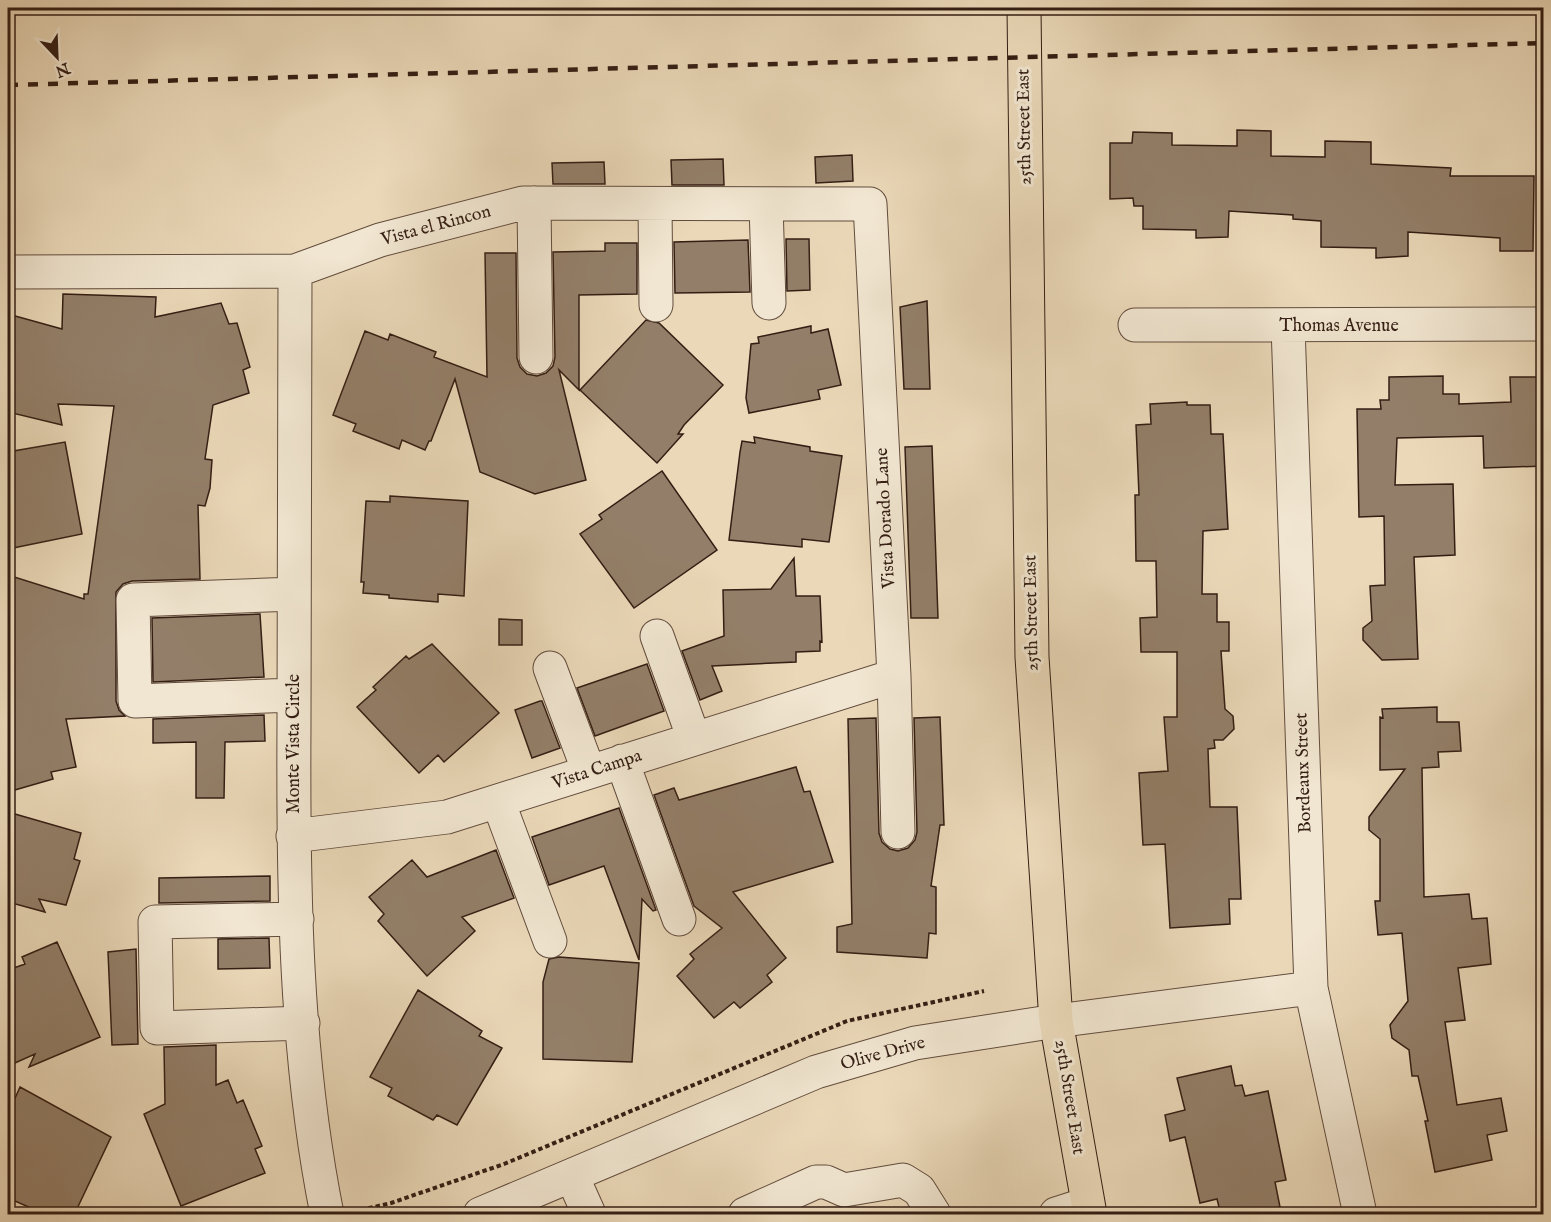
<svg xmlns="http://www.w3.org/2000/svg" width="1551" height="1222" font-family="'IM FELL English',serif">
  <rect width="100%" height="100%" fill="#ead8b8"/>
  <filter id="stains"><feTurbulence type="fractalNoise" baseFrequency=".00333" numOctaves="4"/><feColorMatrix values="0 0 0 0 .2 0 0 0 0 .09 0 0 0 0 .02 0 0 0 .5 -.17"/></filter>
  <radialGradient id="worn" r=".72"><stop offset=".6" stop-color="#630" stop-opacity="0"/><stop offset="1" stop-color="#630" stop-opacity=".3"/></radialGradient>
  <!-- building -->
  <path fill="#937f69" stroke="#341e14" stroke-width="1.5" d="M1237,130L1271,131V156L1325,157V141L1371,142V164L1451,168L1450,176H1534L1533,251H1500V238L1408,232V256L1376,258V248L1321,247V221L1293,219V215L1229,211L1228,237L1196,238V230L1143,229V206H1134L1133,198L1110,199V143H1132L1133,132L1172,133V145L1237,146Z
    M852,155L853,181L816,183L815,157Z
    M723,159L724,185H672L671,160Z
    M604,162L605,184H553L552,163Z
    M786,239H809L810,290L787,291Z
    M748,240L750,292L675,293L674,242Z
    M605,243H637V294L579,295V390L559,370L586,480L535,494L480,472L455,379L431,441H429L425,450L402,440L399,449L353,431L356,424L333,415L365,331L388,340L390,334L436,352L434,357L487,377L485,253H516L517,358L520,367L527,374L537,376L546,373L553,366L555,357L553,252L605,251Z
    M63,294L156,297L155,317L221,303L229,324L237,323L250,367L243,370L249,393L213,405L205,459L212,460L210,488L205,506L198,505L200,579L132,581L123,584L116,592V701L119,710L125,716L66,719L76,767L51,772L53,779L8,792V575L84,599V594H88L114,406L58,404L62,425L8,412V314L62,329Z
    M927,301L930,389H904L900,307Z
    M646,320L659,323L723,385L684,425L678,434H683L657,463L580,390Z
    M811,326V333L828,329L841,385L818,390L820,399L749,413L746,398L751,344L759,343L758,337Z
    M1443,376V394H1459V404L1511,402L1510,377H1544V466L1484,468L1483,436L1397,438L1395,485L1453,484L1455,555L1414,557L1418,659L1382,660L1363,640V628L1372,621L1370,586L1385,585L1384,516L1359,517L1357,409H1381L1380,400H1389V377Z
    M1187,402V405H1210L1211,434H1223L1228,529L1203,531L1202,594H1217V622H1229V651H1221L1225,709L1233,716L1234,729L1223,740H1214L1215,748L1208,749L1210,807H1237L1241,899H1229L1230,924L1170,928L1165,844L1143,845L1139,773L1168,771L1164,717H1177V652H1141L1140,618L1157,617L1156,561H1136L1135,495H1139L1136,425L1151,424L1150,404Z
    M754,437L810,447V451L842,456L829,542L802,539V547L729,540L740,452L742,441L755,443Z
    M65,442L82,534L8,549V452Z
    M932,446L938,618H911L905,447Z
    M662,471L717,550L634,608L580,534L602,519L599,515Z
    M390,496L468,501L464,596L438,594V602L389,598V595L363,593L364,582H361L366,501L390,502Z
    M794,558L796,596H820L822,642L820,641V651L796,652V662L712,666L722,691L700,700L682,651L724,636L723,590L771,589Z
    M260,614L264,677L153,682L152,618Z
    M499,619L522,620V645H499Z
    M432,644L499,713L444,762L438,755L419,773L357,707L376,690L373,687L406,656L409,659Z
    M647,664L664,711L595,736L577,688Z
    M540,701H542L560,748L532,758L515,710Z
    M1437,707V722H1459L1461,751L1438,752L1439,767L1422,768L1424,897L1469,894L1472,919L1487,918L1491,964L1458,968L1465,1020L1445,1022L1457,1105L1501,1098L1507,1131L1487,1135L1492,1160L1435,1172L1425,1121H1428L1418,1076H1412L1409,1050L1392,1038L1390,1025L1408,1001L1402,933L1378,935L1375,901H1380V839L1369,830V817L1405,769L1380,770V717L1383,718L1382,709Z
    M264,715L265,741L225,742L224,798H196V742L153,743V719Z
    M940,717L944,825H940L931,886L936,887V934L929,933L927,958L837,952V927L852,924L848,719L876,718L879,833L882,842L890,849L898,851L908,848L915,840L917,832L914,718Z
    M796,767L804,792L810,791L833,862L733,892L786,958L767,975L772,982L740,1008L734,1002L714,1018L677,976L694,959L690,954L722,928L694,906L654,795L674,788L679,800Z
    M619,808L656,910L653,911L642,899L639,960L604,866L549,885L532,837Z
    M8,812L81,833L74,859L80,861L66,905L39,899L45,912L8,902Z
    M496,850L514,898L462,917L475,931L427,976L378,921L384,914L369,897L412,860L427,877Z
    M270,876V901L159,903V878Z
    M269,938L270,968L218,969V939Z
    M57,942L100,1037L29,1067L35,1054L8,1066V970L25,964L22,957Z
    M136,949L138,1044L112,1045L108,952Z
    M559,957L639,963L632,1062L543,1059V982L549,959Z
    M418,990L482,1031L479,1036L502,1048L457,1125L437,1115L433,1120L388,1096L392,1088L370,1077Z
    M216,1045V1085L228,1080L237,1103L243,1100L262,1146L255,1149L265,1173L181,1206L144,1114L165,1104L164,1047Z
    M1231,1066L1235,1086L1242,1085L1245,1096L1268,1091L1286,1180L1275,1182L1280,1207L1248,1215H1221L1217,1199L1200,1203L1185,1137L1170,1141L1165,1115L1185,1110L1177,1078Z
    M20,1087L111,1137L74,1215H47L8,1198V1114Z"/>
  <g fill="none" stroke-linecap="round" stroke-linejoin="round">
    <!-- minor casing -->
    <g stroke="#624c3d" stroke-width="35">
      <path id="minor" d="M534,203L536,357
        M655,204L656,305
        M766,204L769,303
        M295,271C295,422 294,572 294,723C293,885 295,1055 327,1214
        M8,272L295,271L380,240L523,203L870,204L894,676L898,832
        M1135,325L1544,324
        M1288,326L1311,988L1360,1214
        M657,636L694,739
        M550,668L589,772
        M294,695L135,701L133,600L294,594
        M622,761L679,919
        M498,801L550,941
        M293,836L447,817L894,676
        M297,919L155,922L157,1028L303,1023
        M572,1176L589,1214
        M480,1214L816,1072L915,1043L1056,1021L1311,988
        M745,1214L816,1182H826L844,1190L903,1180L919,1190L934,1214
        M1056,1214L1087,1204"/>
    </g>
    <!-- major casing -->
    <g stroke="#341e14" stroke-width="35">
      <path id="major" d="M1024,8L1032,657L1056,1021L1090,1214"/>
    </g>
    <!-- path -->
    <path stroke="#341e14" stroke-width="4" stroke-dasharray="4.5 3" stroke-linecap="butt" d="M361,1210L391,1203L504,1164L847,1021L984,991"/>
    <!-- minor -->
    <use href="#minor" stroke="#f1e6d1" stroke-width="33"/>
    <!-- major -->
    <use href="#major" stroke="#ead8b8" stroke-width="33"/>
    <!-- rail -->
    <path stroke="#341e14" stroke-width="4.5" stroke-dasharray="10 10" stroke-linecap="butt" d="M8,85L1544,43"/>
  </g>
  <g text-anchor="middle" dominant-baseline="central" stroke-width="6" stroke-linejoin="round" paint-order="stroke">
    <!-- street labels -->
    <g font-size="18" fill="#341e14" stroke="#f1e6d1">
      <text transform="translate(1025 127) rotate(-91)">25th Street East</text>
      <text transform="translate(436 226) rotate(-15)">Vista el Rincon</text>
      <text x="1339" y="326">Thomas Avenue</text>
      <text transform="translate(886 518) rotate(-93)">Vista Dorado Lane</text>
      <text transform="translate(1032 613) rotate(-91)">25th Street East</text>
      <text transform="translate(294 744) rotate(-90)">Monte Vista Circle</text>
      <text transform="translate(597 770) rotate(-18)">Vista Campa</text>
      <text transform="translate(1304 773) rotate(-92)">Bordeaux Street</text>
      <text transform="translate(883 1054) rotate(-15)">Olive Drive</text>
      <text transform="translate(1069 1097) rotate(81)">25th Street East</text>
    </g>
  </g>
  <!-- margin -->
  <rect width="1551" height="1222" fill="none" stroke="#ead8b8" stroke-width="30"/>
  <rect x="9" y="9" width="1533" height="1204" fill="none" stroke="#341e14" stroke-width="3"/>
  <rect x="15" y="15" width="1521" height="1192" fill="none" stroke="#341e14" stroke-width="1.5"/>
  <!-- north arrow -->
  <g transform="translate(57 57) rotate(157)" stroke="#f1e6d1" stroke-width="4.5" paint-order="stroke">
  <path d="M0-4.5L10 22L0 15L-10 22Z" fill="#341e14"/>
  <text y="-9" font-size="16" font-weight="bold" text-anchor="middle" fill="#341e14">N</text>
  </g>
  <rect width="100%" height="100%" filter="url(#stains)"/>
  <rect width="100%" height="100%" fill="url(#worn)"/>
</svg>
